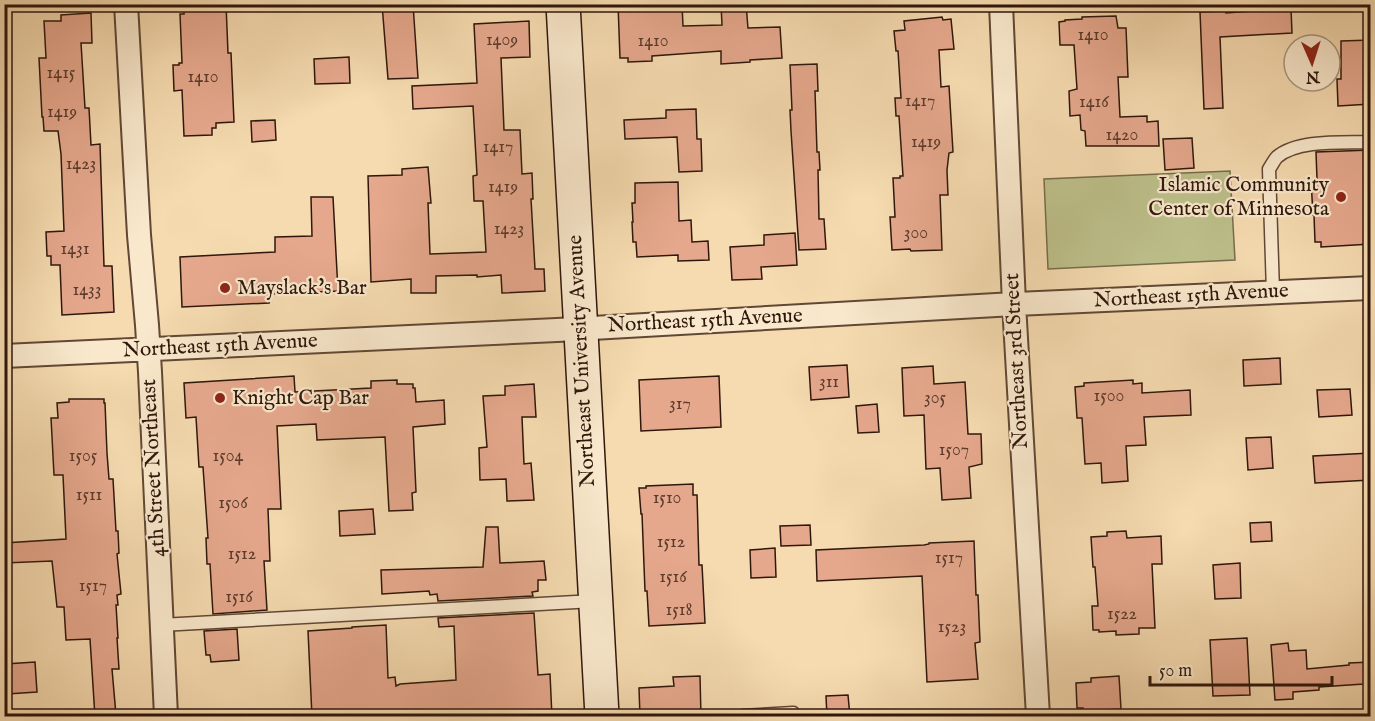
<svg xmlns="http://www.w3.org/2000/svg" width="1375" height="721" font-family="'IM FELL English',serif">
  <rect width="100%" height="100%" fill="#f6dbb0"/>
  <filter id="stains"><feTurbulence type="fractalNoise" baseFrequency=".00333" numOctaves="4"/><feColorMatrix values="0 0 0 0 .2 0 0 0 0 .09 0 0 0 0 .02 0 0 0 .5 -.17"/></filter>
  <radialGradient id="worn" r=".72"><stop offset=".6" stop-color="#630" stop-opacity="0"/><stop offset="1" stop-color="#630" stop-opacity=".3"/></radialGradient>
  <!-- green -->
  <path fill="#bdc08b" stroke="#766c4c" stroke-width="1.5" d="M1230,171L1235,260L1048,269L1044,179Z"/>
  <!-- building -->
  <path fill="#e6a88d" stroke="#2f170c" stroke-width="1.5" d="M226,4L228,53H231L234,122L216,123V128H212V135L184,136L182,90L174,91L173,65H179V63H182L180,14H184V6Z
    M382,4H413L418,78L388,79Z
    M618,4H682L683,26L722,25L721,4H746L748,28L780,27L782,58L750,60V62L721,64V51L652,56V61L628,62V58H620Z
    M1291,8L1292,33L1220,37L1223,108L1204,109L1200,12L1226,11V13Z
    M91,13L92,43H81L85,108H89L91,145L100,144L104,266H112L114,312L62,315L60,265H51V256H47L46,232L64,231L61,154L58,131H44L43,117H42L39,58H46L44,21H61V15Z
    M1116,16L1118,28H1126L1128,77H1118L1120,117L1147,116V122L1158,121L1159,146H1086L1085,131L1081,130L1080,115L1070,116L1069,91L1077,89L1074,45H1060L1059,22L1065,21V20L1082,19V17Z
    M942,17L943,20L951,19L954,49L939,50L941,87L949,86L953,152L949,153L947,170L948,195H940L942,250L911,251L910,249L892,250L890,217H895L893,178H900V176H903L899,116H896L895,98H901L898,51H896L894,31L905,30L904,21Z
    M529,21L530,57L501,58L504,130H520L522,174L532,173L533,199H531L535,269H544L545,291L502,293L501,275L477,277V275L436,276V293H411V279L371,282L368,176L402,175V169L428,167L431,203H428L430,254L486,252L483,201H474L473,176L477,175L473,106L413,109L412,86L477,83L474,24Z
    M1371,40V104L1338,106L1337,79H1341V41Z
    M349,57L350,83L315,84L314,59Z
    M817,64L818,91H815L817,152H819L820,170H818L819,219H824L826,249L799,250L791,131L790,110H792L790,65Z
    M696,109L697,139H701L702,171L679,172L677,137L625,139L624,120L666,118V110Z
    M275,120L276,140L252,142L251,121Z
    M1192,138L1194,168L1165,170L1163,139Z
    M1371,150V244L1321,247V242H1315L1314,215H1313L1311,180L1317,179L1316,152Z
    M678,182L679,221L691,220L692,242L708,241L709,260L678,261V255L637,257L636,242H633L632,222H633L632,203H635V183Z
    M311,197H333L338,291L269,294V303L182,307L180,257L275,252V237L312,236Z
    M795,233L797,265L761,267L762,279L732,280L730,247L764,245V235Z
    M1280,358L1281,384L1244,386L1243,360Z
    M847,365L849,397L811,400L809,367Z
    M933,366L934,384L965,382L968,434H981L982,464L969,467L971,498L942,500L940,468L926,469L924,415L904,416L902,368Z
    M294,376L295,392L371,388V381L397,380V384H413V388H415L416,402L444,400L445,424L413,427L416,492L412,493L413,510L389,511L385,437L317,440L316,424L277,426L281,509H268L270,561H264L267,610L213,614L210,564H207L206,538H208L203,467H199L196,417L186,418L184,383Z
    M719,376L721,427L641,431L639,380Z
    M1133,380V384L1142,383V393L1190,390L1191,415L1144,417L1146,445L1126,446L1128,481L1102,483L1101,463L1085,464L1082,418H1077L1075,387L1084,386V383Z
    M534,384L536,417H522L524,464L531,463L534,500L507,501L506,479L480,480L479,448L487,447L483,396L505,395V386Z
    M1350,389L1352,415L1319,417L1317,390Z
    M69,399H104V403H105L107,453L109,479H113L116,531H118L119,553L117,554L121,594L117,595L118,605H116L118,638H117L119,669H112L116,715H114V717H95L90,639L66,640L64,607H57L52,561L4,563V543L66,539L63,475H54L51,418H58L57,403L69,402Z
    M877,404L879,432L858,433L856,406Z
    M1271,437L1273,468L1248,470L1246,438Z
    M1371,453V480L1315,483L1313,456Z
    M693,484V495H697L699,565H702L705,623L649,626L647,591H645L642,514H641L639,488H646V486Z
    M373,509L375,534L340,536L339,511Z
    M1271,522L1272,541L1251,542L1250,523Z
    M810,525L811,545L781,546L780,526Z
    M486,527H498L500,563L544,561L546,580H538V591L532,592L533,596L438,601L437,594L430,595L429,591L382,594L381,570L483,567Z
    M1126,531L1127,538L1161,536L1162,564H1152L1155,628H1139V634L1116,635V631L1099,632V630H1093L1092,606H1098L1095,567H1093L1091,537L1107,536V532Z
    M974,541L976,595H978L980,642L975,643L978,679L927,682L922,576L817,581L816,550L924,545L929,544V543Z
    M775,548L776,577L751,578L750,550Z
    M1240,563L1241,598L1215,599L1213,565Z
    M534,613L538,675L550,674L552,717H312L308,631L352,628V627L386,625L388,678L395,677L396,686L400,684L456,680L454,626L439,627L438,618Z
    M237,629L239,660L211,662L210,655H206L204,631Z
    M1247,638L1250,695L1213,696L1210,640Z
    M1288,643L1289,651L1306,650L1307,669L1349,665V663L1371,662V681L1364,682V684L1319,687V690L1293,692V699L1275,700L1271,645Z
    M35,662L37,692L7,694L5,664Z
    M700,676L701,717H640L639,688L674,686L673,677Z
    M1119,676L1121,709L1083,711V708H1077L1076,683L1091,682V678Z
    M848,695L850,717H827L826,696Z"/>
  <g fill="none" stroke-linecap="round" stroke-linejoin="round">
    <!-- service casing -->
    <g stroke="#614835" stroke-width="15">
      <path id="service" d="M1273,292L1269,169C1272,165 1274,160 1277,157C1298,139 1344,143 1370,142
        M161,625L594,601
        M742,716L793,713L794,716"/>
    </g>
    <!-- minor casing -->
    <g stroke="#614835" stroke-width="26">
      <path id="minor" d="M126,4L139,235L147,325L150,372L166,716
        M1001,4L1014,304L1038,716
        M4,356L557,330L1014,304L1370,288"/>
    </g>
    <!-- secondary casing -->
    <g stroke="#2f170c" stroke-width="36">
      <path id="secondary" d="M563,4L602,716"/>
    </g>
    <!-- service -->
    <use href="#service" stroke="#f9e8cc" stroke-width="12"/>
    <!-- minor -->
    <use href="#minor" stroke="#f9e8cc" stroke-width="22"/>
    <!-- secondary -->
    <use href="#secondary" stroke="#f9e8cc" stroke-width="33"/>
  </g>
  <!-- markers -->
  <g fill="#8f2418" stroke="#f9e8cc" stroke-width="2">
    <circle cx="1341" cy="197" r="6"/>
    <circle cx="225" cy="288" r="6"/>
    <circle cx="220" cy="398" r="6"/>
  </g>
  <g text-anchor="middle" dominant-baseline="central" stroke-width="4.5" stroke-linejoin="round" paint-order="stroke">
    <!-- number labels -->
    <g font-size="18" fill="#5d3b2c">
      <text x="1093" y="35">1410</text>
      <text x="502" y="40">1409</text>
      <text x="653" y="41">1410</text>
      <text x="61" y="73">1415</text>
      <text x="203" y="77">1410</text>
      <text x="920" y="101">1417</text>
      <text x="1094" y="102">1416</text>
      <text x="62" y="112">1419</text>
      <text x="1122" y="135">1420</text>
      <text x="926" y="142">1419</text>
      <text x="498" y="147">1417</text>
      <text x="81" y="164">1423</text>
      <text x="503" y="187">1419</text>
      <text x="509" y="229">1423</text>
      <text x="916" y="233">300</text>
      <text x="75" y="249">1431</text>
      <text x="87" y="290">1433</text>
      <text x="829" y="382">311</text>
      <text x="1109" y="396">1500</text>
      <text x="935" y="398">305</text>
      <text x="680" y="404">317</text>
      <text x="954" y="450">1507</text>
      <text x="83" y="456">1505</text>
      <text x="228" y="456">1504</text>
      <text x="89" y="495">1511</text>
      <text x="667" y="498">1510</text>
      <text x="233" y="503">1506</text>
      <text x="671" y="542">1512</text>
      <text x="242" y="554">1512</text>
      <text x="949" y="558">1517</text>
      <text x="673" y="577">1516</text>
      <text x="93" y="586">1517</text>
      <text x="239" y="597">1516</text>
      <text x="679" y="610">1518</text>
      <text x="1122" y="614">1522</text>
      <text x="952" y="627">1523</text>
    </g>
    <!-- poi labels -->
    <g font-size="21" fill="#2f170c" stroke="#f9e8cc" text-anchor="start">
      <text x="1329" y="185" text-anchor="end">Islamic Community<tspan x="1329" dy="24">Center of Minnesota</tspan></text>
      <text x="237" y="288">Mayslack's Bar</text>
      <text x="232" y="398">Knight Cap Bar</text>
    </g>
    <!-- street labels -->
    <g font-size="21" fill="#2f170c" stroke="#f9e8cc">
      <text transform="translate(1191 296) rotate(-3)">Northeast 15th Avenue</text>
      <text transform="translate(705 321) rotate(-3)">Northeast 15th Avenue</text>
      <text transform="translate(220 346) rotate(-3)">Northeast 15th Avenue</text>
      <text transform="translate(582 361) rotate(-93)">Northeast University Avenue</text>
      <text transform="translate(1017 361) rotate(-93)">Northeast 3rd Street</text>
      <text transform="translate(154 468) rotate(-93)">4th Street Northeast</text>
    </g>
  </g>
  <!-- margin -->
  <rect width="1375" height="721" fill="none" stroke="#f6dbb0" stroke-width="24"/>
  <rect x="6" y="6" width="1363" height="709" fill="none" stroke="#2f170c" stroke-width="3"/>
  <rect x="12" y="12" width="1351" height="697" fill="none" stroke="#2f170c" stroke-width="1.5"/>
  <!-- north arrow -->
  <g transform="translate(1312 63) rotate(177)"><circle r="28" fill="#f9e8cc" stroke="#a8947f" stroke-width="1.5"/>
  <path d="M0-4.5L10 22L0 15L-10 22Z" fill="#8f2418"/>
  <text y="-9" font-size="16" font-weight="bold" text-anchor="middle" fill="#2f170c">N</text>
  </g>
  <!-- scale -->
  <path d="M1150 676v9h182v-9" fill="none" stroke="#2f170c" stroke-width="3"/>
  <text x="1159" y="676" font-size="18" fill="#2f170c" stroke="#f9e8cc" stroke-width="4.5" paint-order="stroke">50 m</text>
  <rect width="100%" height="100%" filter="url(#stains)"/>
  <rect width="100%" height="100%" fill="url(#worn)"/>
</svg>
